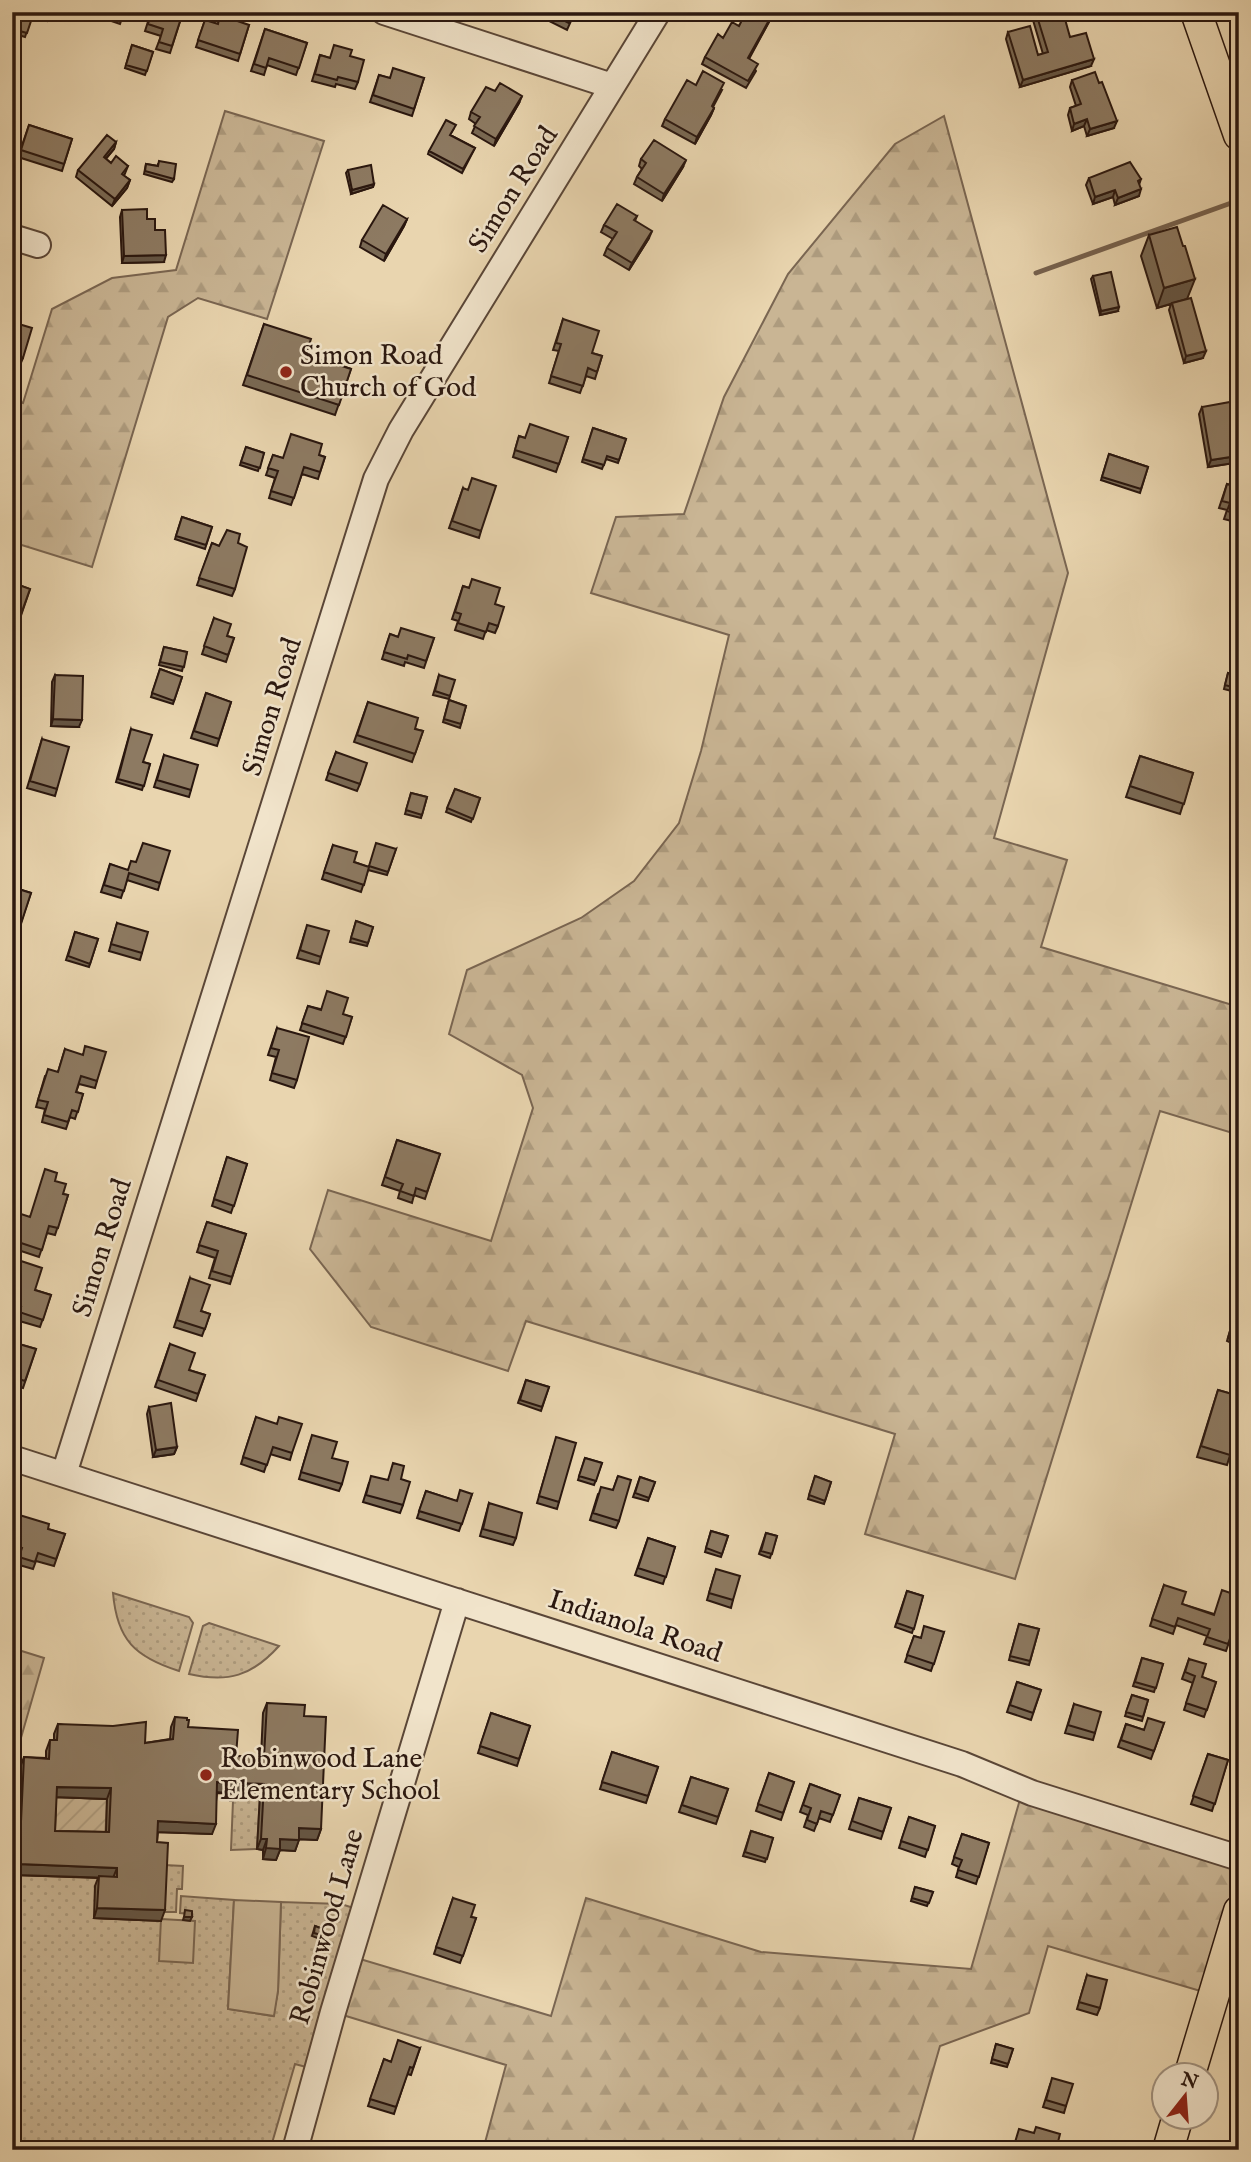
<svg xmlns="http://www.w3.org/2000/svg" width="1251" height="2162" font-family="'IM FELL English',serif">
  <defs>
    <pattern id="grass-dots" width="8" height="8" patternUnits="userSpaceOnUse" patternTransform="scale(1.75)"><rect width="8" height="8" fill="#c9b594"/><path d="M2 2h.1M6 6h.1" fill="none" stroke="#ad9b7e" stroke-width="1.8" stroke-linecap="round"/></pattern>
    <pattern id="forest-firs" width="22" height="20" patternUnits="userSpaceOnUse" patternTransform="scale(1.75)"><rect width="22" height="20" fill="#c9b594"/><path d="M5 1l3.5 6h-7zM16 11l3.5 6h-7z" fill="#ad9b7e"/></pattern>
    <pattern id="garden-furrows" width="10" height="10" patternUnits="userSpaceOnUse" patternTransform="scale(1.75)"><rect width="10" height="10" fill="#c9b594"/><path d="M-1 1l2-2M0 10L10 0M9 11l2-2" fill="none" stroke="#ad9b7e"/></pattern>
  </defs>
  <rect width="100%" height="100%" fill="#e9d5af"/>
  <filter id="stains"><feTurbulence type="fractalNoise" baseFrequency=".00286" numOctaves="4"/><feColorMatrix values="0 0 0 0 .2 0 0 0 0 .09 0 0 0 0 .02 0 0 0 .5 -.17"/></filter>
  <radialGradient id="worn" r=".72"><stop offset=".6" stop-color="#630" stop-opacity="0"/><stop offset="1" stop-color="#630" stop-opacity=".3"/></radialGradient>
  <!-- grass -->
  <path fill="url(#grass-dots)" stroke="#7a6652" stroke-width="2" d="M113,1593L189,1617L193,1623L179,1671C135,1657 117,1640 113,1593Z
    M209,1623L279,1646C252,1676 228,1683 189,1674L203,1626Z
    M230,1793L260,1795L257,1849L231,1850L233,1801H230Z
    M164,1865L183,1866L182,1889H177L176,1912H162Z
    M12,1874L113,1878L94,1918L195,1921H190L191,1914L180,1913L181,1896L234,1900L228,2009L273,2016L278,1991L281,1902L341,1904L363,1911L317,2070L295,2064L270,2150H12Z"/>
  <!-- forest -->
  <path fill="url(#forest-firs)" stroke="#7a6652" stroke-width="2" d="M225,111L324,141L267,319L198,298L168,317L92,567L12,542V400L23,403L52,309L112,278L176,270Z
    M944,116L1068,573L994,838L1067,860L1041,947L1239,1007V1135L1160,1111L1015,1579L865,1534L895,1434L526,1321L508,1371L371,1327L310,1249L328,1190L491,1241L533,1108L522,1075L449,1034L467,970L581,918L634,881L679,823L701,751L729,635L591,593L616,517L684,514L724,397L788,274L895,144Z
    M12,1648L44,1658L12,1769Z
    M1023,1789L1239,1858V1911L1214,1995L1048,1946L1029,2013L940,2046L910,2150H483L506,2065L333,2012L350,1956L551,2016L586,1898L761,1952L971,1969Z"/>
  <!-- park -->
  <path fill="#c9b594" stroke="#7a6652" stroke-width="2" d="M234,1900L281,1902L278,1991L274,2016L228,2009Z
    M161,1919L195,1921L193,1963L159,1961Z"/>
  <!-- garden -->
  <path fill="url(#garden-furrows)" stroke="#7a6652" stroke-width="2" d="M53,1797L107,1799L105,1843L51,1841Z"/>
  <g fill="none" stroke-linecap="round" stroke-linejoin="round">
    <!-- stream -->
    <path stroke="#76624f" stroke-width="5" d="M1036,273L1234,202"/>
    <!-- minor casing -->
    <g stroke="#5a4637" stroke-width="28">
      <path id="minor" d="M384,12L612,86
        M12,237L38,245
        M12,1458L962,1764L1032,1793L1239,1858
        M64,1474L376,479L401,430L658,12
        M295,2150L333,2012L457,1601"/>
    </g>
    <!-- major casing -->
    <g stroke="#2a170f" stroke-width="33">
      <path id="major" d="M1196,12L1239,135
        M1190,2074L1239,1911
        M1168,2150L1178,2116"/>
    </g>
    <!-- minor -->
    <use href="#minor" stroke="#f1e4cb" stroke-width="24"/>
    <!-- major -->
    <use href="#major" stroke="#e9d5af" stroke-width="30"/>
  </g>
  <!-- wall -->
  <path fill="#796954" stroke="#2a170f" stroke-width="2" fill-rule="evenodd" d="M30,12H50L47,21L32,16L25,37L12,33V18L30,13Z
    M85,12H124L120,24Z
    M151,12H183L170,53L156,49L161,36L145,31Z
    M540,12H575L567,30L539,16Z
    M1036,13L1070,37L1091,66L1020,87L1006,39L1008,32L1038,55L1043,54L1033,20Z
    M205,20L217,24L249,25L238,61L196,47Z
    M770,20L749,59L756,71L746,88L702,64L705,57L723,38L739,26Z
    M265,29L307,43L296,75L267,65L264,75L251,71Z
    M132,45L153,52L145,75L125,68Z
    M320,55L330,58L350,56L358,82L355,89L336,84L335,87L312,81Z
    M379,75L389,78H424L412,116L370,102Z
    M1072,80L1099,83L1114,128L1087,136L1084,126L1072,131L1068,115L1070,108L1076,106L1070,87Z
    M696,85L722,90L713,107L714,108L711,115L695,144L662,126L665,119Z
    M519,103L494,146L472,133L476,124L469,119L471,112Z
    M29,125L72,139L62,171L18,157Z
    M454,128L450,135L475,148L462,173L428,154L429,151Z
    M116,142L114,149L106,159L111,163L128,166L124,176L130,180L127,188L112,206L76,177L78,170Z
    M641,159L683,167L662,201L634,184L637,177L642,169L639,166Z
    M146,164L158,166V165L174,179L172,182L144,174Z
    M348,170L374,184L373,187L351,194L346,173Z
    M1089,178L1141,179L1139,185V196L1115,205L1113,197L1093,204L1086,185Z
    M122,210L147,219L155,230L164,262L122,263L120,217Z
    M637,216L635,221L649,238L629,270L604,255L607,248L613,239L601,232L604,225Z
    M407,219L404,226L384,261L360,247L362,240Z
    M1149,235L1188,299L1203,358L1184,363L1169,310L1171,304L1157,308L1141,256Z
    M1093,276L1118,311L1100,315L1091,279Z
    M563,319L592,353L602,356L595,379L586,376L580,393L549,383L559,351L553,350Z
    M12,322L23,358L20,365L12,363Z
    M264,324L306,354L351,369L335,415L243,385Z
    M1202,407L1233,434L1234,463L1208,467L1199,414Z
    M593,428L626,439L618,463L606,459L602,469L582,462Z
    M519,436L525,438L568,437L556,472L513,457Z
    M246,447L264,453L258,471L240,465Z
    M1109,454L1148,467L1140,493L1101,480Z
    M273,455L282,458L319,455L325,457L318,479L302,474L291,505L269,498L275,478L266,475Z
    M1227,484L1239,488V523L1224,519L1227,510L1219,508Z
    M463,488L481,531L479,538L449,528Z
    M182,517L212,527L205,549L175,539Z
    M212,543L219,546L238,543L235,589L232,596L197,585Z
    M12,575L16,584L30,589L14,636L12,635Z
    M463,586L469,588L495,604L498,626L495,633L486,630L483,639L455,630L458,621L452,619Z
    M214,618L227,636L234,638L226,662L202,654Z
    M390,634L398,637L434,638L424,668L405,662L404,666L382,659Z
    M164,647L187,652L182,671L159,665Z
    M160,669L182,677L173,704L151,697Z
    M1228,673L1239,676V693L1224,689Z
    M55,675L79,727L51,726L52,682Z
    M439,675L450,696L449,699L433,695Z
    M206,693L231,702L217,746L191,738Z
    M449,700L466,706L460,728L443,722Z
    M368,702L415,729L423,731L412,762L354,742Z
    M131,729L143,762L150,764L142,790L116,782Z
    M42,739L57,789L55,796L27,788Z
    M336,752L360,784L357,791L326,780Z
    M164,755L191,790L189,797L154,787Z
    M1140,756L1193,773L1180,814L1126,797Z
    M455,789L480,798L471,822L446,812Z
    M411,793L427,797L421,818L405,814Z
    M333,845L354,862L368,867L396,849L387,875L368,870L361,892L322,879Z
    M110,864L160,883L158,890L127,880L121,898L101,892Z
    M12,887L31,893L16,937L12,936Z
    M1239,892V914L1233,912Z
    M356,921L373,927L367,946L350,942Z
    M117,923L142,953L140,960L109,951Z
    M75,932L98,939L89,967L66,960Z
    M305,932L321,957L319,964L297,958Z
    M308,1006L352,1017L343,1044L300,1030Z
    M277,1028L297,1080L294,1088L270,1080L276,1057L268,1055Z
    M65,1049L97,1081L95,1088L79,1084L76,1092L83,1094L75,1119L70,1117L66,1129L42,1122L45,1109L36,1107L45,1076L58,1072Z
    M397,1140L440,1154L425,1199L414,1195L412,1203L398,1198L400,1191L382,1185Z
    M227,1157L247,1164L231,1213L212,1206Z
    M55,1181L63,1194L68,1195L55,1235L47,1233L39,1257L12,1248V1231L30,1217Z
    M207,1222L246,1234L230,1284L209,1278L215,1258L197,1252Z
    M12,1278L35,1290L51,1295L40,1327L16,1320L18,1314L12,1313Z
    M190,1278L201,1311L210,1314L202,1336L174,1327Z
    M1230,1331L1238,1333L1239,1331V1350L1233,1348L1234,1344L1227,1341Z
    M12,1342L36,1349L23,1388L12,1385Z
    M170,1344L189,1370L205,1375L196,1401L155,1387Z
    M526,1380L549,1387L541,1411L518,1403Z
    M1218,1390L1239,1396V1451L1232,1449L1227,1465L1197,1457Z
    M149,1407L177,1447L174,1454L153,1457L147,1414Z
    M256,1417L292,1453L290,1460L270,1454L264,1472L241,1464Z
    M310,1442L332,1458L342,1484L339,1491L299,1479Z
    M554,1445L559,1502L557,1509L537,1503Z
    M585,1458L602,1463L594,1485L578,1480Z
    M618,1476L619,1521L616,1528L590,1520L598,1494L613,1490Z
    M815,1476L831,1482L824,1504L808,1499Z
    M640,1477L655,1482L648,1501L633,1497Z
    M401,1479L403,1505L400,1513L363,1502L369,1483Z
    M426,1491L456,1501L472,1494L459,1531L417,1518Z
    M489,1503L516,1538L513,1545L480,1536Z
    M12,1524L48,1529L65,1534L54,1566L36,1561L33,1569L16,1564L19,1555L12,1553Z
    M711,1531L728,1536L721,1557L705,1552Z
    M766,1533L777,1536L770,1558L759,1554Z
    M648,1538L675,1547L663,1584L635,1575Z
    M714,1576L733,1600L731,1608L707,1600Z
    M1164,1585L1182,1604L1214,1614L1239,1613L1226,1651L1204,1644L1207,1636L1176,1625L1173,1634L1150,1626Z
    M907,1591L923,1596L912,1633L895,1627Z
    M1019,1624L1039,1629L1029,1665L1009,1660Z
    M944,1632L931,1671L905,1662L914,1636L920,1638Z
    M1142,1658L1163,1664L1154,1692L1133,1686Z
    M1189,1659L1202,1677L1216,1682L1204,1717L1184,1710L1193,1683L1182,1679Z
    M1017,1682L1041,1690L1031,1720L1007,1712Z
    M1132,1695L1148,1700L1142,1721L1125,1716Z
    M267,1703L304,1716L321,1829L317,1840L299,1839L295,1851L280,1850L276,1860L263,1859V1850L257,1849L260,1795L217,1793L212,1834L158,1832L157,1842L161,1921L94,1918L95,1886L98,1878L15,1875L20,1768L24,1757L46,1758V1751L50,1740H54V1734L58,1724L145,1743L170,1739L171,1727L175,1717L187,1720L188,1727L236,1756L261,1757L263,1713ZM56,1797L107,1799L106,1832L55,1831Z
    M1074,1704L1095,1733L1093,1740L1065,1733Z
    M491,1713L530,1726L517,1766L478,1753Z
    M1164,1723L1151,1759L1118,1747L1126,1724L1144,1730Z
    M612,1752L658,1767L646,1803L600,1789Z
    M1208,1754L1228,1760L1212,1811L1191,1804Z
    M769,1773L794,1782L781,1820L756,1811Z
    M691,1777L728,1789L716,1824L679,1812Z
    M810,1784L840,1795L830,1822L819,1818L814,1831L804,1827L808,1815L800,1812Z
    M859,1798L891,1808L881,1839L849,1829Z
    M909,1817L935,1826L925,1857L899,1848Z
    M751,1831L773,1838L765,1862L743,1856Z
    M962,1834L989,1843L976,1884L956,1877L959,1867L952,1864Z
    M915,1887L933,1892L927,1906L911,1901Z
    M453,1898L471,1917L476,1918L460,1963L434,1954Z
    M315,1926L323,1929L320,1939L312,1936Z
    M1087,1975L1100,2008L1097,2015L1077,2009Z
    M996,2044L1013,2049L1007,2067L991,2063Z
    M420,2048L411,2075L407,2074L394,2114L368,2106L384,2059L391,2062Z
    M1050,2085L1066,2106L1064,2113L1043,2107Z"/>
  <!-- shaded-wall -->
  <path fill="#635545" stroke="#2a170f" stroke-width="2" d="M773,13L770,20L745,65L748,58Z
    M1094,59L1091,66L1020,87L1023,80Z
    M522,96L519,103L494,146L496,139Z
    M714,108L711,115L695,144L697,137Z
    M1087,119L1084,126L1072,131L1074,124Z
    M1117,121L1114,128L1087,136L1090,129Z
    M116,142L114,149L101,164L104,157Z
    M686,160L683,167L662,201L664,194Z
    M130,180L127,188L112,206L115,199Z
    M374,184L373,187L351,194L352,190Z
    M1141,189L1139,196L1115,205L1118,198Z
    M1115,190L1113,197L1093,204L1095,197Z
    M407,219L404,226L384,261L386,254Z
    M652,231L649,238L629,270L632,263Z
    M166,255L164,262L122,263L124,256Z
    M1195,279L1187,299L1157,308L1164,288Z
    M1119,307L1118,311L1100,315L1101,311Z
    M1206,351L1203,358L1184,363L1186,356Z
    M1237,456L1234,463L1208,467L1211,460Z
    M53,719L82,720L79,727L51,726Z
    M177,1447L174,1454L153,1457L156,1450Z
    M217,1782L264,1784L260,1795L214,1792Z
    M57,1787L111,1788L107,1799L53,1797Z
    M158,1821L216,1824L212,1834L154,1832Z
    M299,1828L321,1829L317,1840L295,1839Z
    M261,1839H267L263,1850L257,1849Z
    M280,1839L299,1840L295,1851L280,1850L276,1860L263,1859L266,1848Z
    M19,1864L117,1868L113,1878L15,1875Z
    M97,1908L165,1910L161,1921L94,1918Z
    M184,1917H192L190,1921L183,1920Z"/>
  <!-- building -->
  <path fill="#8d7a62" stroke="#2a170f" stroke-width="2" fill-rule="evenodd" d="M14,12H26L33,15L27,33L12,29V19Z
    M109,12H124L123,17Z
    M152,12H183L172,46L159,42L163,29L148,24Z
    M548,12H574L569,23Z
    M746,12H771L773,13L748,58L758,64L748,81L705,57L718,34L723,38L732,22L739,26Z
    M1037,12H1063L1070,37L1086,33L1094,59L1023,80L1008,32L1030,26L1038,55L1048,52L1036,13Z
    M220,15L249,25L240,54L198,40L205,20L218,24Z
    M265,29L307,43L299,68L269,58L266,68L254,64Z
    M132,45L153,52L147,71L126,65Z
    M334,45L352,50L350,56L364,60L358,82L338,77L337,80L315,74L320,55L330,58Z
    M393,68L424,78L414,109L373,95L379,75L390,78Z
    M703,71L724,83L712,106L714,108L697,137L665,119L687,80L696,85Z
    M1095,72L1099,83L1102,82L1117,121L1090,129L1087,119L1074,124L1070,108L1081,104L1072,80Z
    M500,83L522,96L496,139L474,126L480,117L471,112L486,87L495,91Z
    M446,120L456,125L450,135L475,148L463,169L429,151Z
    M29,125L72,139L64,164L21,150Z
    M107,135L116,142L104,157L111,163L116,156L128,166L122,174L130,180L115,199L78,170Z
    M654,140L686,160L664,194L637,177L646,163L641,159Z
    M159,161L176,164L174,179L145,171L146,164L158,166Z
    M1130,162L1141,179L1138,181L1141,189L1118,198L1115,190L1095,197L1089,178Z
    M371,165L374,184L352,190L348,170Z
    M617,204L637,216L634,220L652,231L632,263L607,248L617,232L604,225Z
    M383,205L407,219L386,254L362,240Z
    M147,209V219H155V230H165L166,255L124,256L122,210Z
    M1177,227L1183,246H1185L1195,279L1164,288L1149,235Z
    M1111,272L1119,307L1101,311L1093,276Z
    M1191,298L1206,351L1186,356L1172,303Z
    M563,319L599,331L592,353L602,356L597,372L588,368L583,386L551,376L561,344L556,343Z
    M12,322L32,328L23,358L12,355Z
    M264,324L311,339L306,354L351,369L339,405L247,375Z
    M1230,402L1235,429H1232L1237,456L1211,460L1202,407Z
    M530,424L568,437L559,464L515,450L519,436L525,438Z
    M593,428L626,439L619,460L607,456L604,465L583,459Z
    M291,434L322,444L319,455L325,457L320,472L304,467L294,498L271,491L278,471L268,468L273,455L283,458Z
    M246,447L264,453L260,468L241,462Z
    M1109,454L1148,467L1141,489L1102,477Z
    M472,478L496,486L481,531L452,521L463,488L468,490Z
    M1227,484L1239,488V515L1227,511L1230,503L1222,501Z
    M182,517L212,527L206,545L176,536Z
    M227,530L240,534L238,543L247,547L235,589L199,578L212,543L219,546Z
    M12,575L19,577L16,584L30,589L16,628L12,627Z
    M472,579L500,588L495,604L504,607L498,626L489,623L486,632L458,623L461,614L455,612L463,586L469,588Z
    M214,618L231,624L227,636L234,638L228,655L204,646Z
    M401,628L434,638L426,661L408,655L407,659L384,652L390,634L398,637Z
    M164,647L187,652L184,667L160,662Z
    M160,669L182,677L174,701L152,693Z
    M1228,673L1239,676V689L1225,685Z
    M55,675L83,676L82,720L53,719Z
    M439,675L455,680L450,696L435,691Z
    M206,693L231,702L219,739L194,731Z
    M449,700L466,706L461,724L444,719Z
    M368,702L418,718L415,729L423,731L415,754L357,735Z
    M131,729L152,735L143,762L150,764L144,786L118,779Z
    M42,739L69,747L57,789L30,781Z
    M336,752L367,763L360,784L328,773Z
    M164,755L198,765L191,790L157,780Z
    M1140,756L1193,773L1184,804L1130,786Z
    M455,789L480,798L473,819L447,808Z
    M411,793L427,797L422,815L406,810Z
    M143,843L170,851L160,883L129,873L124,891L104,885L110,864L128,870L131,861L136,862Z
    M376,843L396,849L388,872L369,866Z
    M333,845L357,852L354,862L369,867L364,885L324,872Z
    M12,887L31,893L19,930L12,928Z
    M356,921L373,927L368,943L351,938Z
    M117,923L148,932L142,953L111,944Z
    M307,925L329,931L321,957L300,950Z
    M75,932L98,939L90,964L68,956Z
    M12,947L18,949L12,967Z
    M327,991L348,998L343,1014L352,1017L346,1037L302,1023L308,1006L321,1010Z
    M277,1028L309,1037L297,1080L272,1073L279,1050L271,1048Z
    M85,1046L106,1052L97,1081L81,1076L76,1092L83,1094L78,1112L72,1110L68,1122L44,1115L48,1102L38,1100L48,1069L58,1072L65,1049L83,1055Z
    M397,1140L440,1154L427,1192L416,1188L414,1196L400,1191L403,1184L385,1177Z
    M227,1157L247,1164L234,1206L214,1199Z
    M45,1169L57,1173L55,1181L66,1184L63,1194L68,1195L58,1228L49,1226L42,1250L12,1240V1232L18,1213L30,1217Z
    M207,1222L246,1234L232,1277L212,1271L218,1251L199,1245Z
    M18,1260L42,1268L35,1290L51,1295L43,1320L19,1312L21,1307L12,1305V1279Z
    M190,1278L210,1285L201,1311L210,1314L205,1329L177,1320Z
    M1230,1331L1238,1333L1239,1331V1346L1234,1345L1236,1340L1228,1338Z
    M12,1342L36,1349L25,1381L12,1377Z
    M170,1344L195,1353L189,1370L205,1375L198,1394L158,1380Z
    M526,1380L549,1387L542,1407L520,1400Z
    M1218,1390L1239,1396V1439L1236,1438L1230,1455L1201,1446Z
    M171,1403L177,1447L156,1450L149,1407Z
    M256,1417L277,1424L279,1417L302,1424L292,1453L273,1447L267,1465L243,1457Z
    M312,1435L337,1442L332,1458L348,1462L342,1484L301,1472Z
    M556,1437L576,1443L559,1502L539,1496Z
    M585,1458L602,1463L596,1481L579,1476Z
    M393,1463L404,1466L401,1479L410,1482L403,1505L366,1495L371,1476L388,1480Z
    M618,1476L631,1480L619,1521L593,1513L601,1487L613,1490Z
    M815,1476L831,1482L825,1501L809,1495Z
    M640,1477L655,1482L649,1498L635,1493Z
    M460,1490L472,1494L462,1524L419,1511L426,1491L457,1501Z
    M489,1503L522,1513L516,1538L483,1529Z
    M16,1514L49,1524L48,1529L65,1534L56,1559L38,1553L35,1562L19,1557L22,1548L12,1545V1525Z
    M711,1531L728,1536L722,1554L706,1548Z
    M766,1533L777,1536L772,1554L761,1551Z
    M648,1538L675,1547L666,1577L638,1568Z
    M716,1569L740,1576L733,1600L709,1593Z
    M1164,1585L1186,1592L1182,1604L1214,1615L1222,1590L1239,1596V1613L1228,1644L1207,1637L1210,1629L1178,1618L1175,1627L1152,1619Z
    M907,1591L923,1596L914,1629L897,1623Z
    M1019,1624L1039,1629L1030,1661L1010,1656Z
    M924,1626L944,1632L934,1664L907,1655L914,1636L921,1638Z
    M1142,1658L1163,1664L1156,1688L1135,1682Z
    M1189,1659L1206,1664L1202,1677L1216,1682L1207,1710L1186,1703L1195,1676L1185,1672Z
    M1017,1682L1041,1690L1033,1713L1010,1705Z
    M1132,1695L1148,1700L1143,1717L1126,1712Z
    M267,1703L305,1705L304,1716L326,1717L321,1829L299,1828V1840L280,1839V1849L266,1848L267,1839H261L264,1784L217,1782L216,1824L158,1821L157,1842L168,1843L165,1910L97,1908L99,1876L117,1877V1868L19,1864L24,1757L49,1759L50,1740H57L58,1724L113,1726L146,1722L145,1743L173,1739L175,1717L187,1718V1720H189L188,1727L238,1730L236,1756L264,1757ZM57,1787L111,1788L109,1832L55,1831Z
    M1074,1704L1101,1712L1095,1733L1068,1725Z
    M491,1713L530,1726L519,1759L480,1746Z
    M1148,1718L1164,1723L1154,1751L1121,1740L1126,1724L1144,1730Z
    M612,1752L658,1767L648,1796L602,1782Z
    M1208,1754L1228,1760L1215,1804L1193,1796Z
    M769,1773L794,1782L783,1813L758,1804Z
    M691,1777L728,1789L718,1817L682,1805Z
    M810,1784L840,1795L833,1815L821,1811L817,1824L807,1820L811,1808L803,1805Z
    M859,1798L891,1808L883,1832L852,1821Z
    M909,1817L935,1826L928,1850L901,1841Z
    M751,1831L773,1838L767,1859L745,1852Z
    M962,1834L989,1843L979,1877L958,1870L962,1860L954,1857Z
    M915,1887L933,1892L929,1903L912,1898Z
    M453,1898L475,1905L471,1917L476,1918L463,1956L436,1947Z
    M185,1910L192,1911V1917H184Z
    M315,1926L323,1929L321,1935L314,1933Z
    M1087,1975L1107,1980L1100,2008L1079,2002Z
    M398,2040L420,2048L413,2068L410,2067L396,2107L370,2099L384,2059L391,2062Z
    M996,2044L1013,2049L1008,2064L992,2059Z
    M1052,2078L1073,2084L1066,2106L1046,2100Z
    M1036,2127L1060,2134L1056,2150H1017L1013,2149L1019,2129L1034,2133Z
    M966,2145L985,2149V2150H965Z"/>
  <!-- markers -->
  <g fill="#8f2418" stroke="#f1e4cb" stroke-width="2.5">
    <circle cx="286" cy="372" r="7"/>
    <circle cx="206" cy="1775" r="7"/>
  </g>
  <g text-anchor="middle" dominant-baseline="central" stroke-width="5" stroke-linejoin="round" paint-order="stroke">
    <!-- street labels -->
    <g font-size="28" fill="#2a170f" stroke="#f1e4cb">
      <text transform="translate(514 190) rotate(-58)">Simon Road</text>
      <text transform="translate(273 707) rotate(-73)">Simon Road</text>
      <text transform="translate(103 1248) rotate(-73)">Simon Road</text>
      <text transform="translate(635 1627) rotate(18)">Indianola Road</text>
      <text transform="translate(328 1927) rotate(-74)">Robinwood Lane</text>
    </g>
    <!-- poi labels -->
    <g font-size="28" fill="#2a170f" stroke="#f1e4cb" text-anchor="start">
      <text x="300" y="356">Simon Road<tspan x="300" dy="32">Church of God</tspan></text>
      <text x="220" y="1759">Robinwood Lane<tspan x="220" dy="32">Elementary School</tspan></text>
    </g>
  </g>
  <!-- margin -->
  <rect width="1251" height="2162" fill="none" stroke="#e9d5af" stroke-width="42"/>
  <rect x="14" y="14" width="1223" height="2134" fill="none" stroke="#2a170f" stroke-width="3.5"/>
  <rect x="21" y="21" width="1209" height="2120" fill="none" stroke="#2a170f" stroke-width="2"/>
  <!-- north arrow -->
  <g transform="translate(1185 2096) rotate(17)"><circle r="33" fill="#f1e4cb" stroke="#a19280" stroke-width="2"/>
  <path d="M0-5L12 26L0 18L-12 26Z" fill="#8f2418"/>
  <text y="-10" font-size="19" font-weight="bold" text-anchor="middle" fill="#2a170f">N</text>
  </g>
  <rect width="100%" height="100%" filter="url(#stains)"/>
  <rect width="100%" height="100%" fill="url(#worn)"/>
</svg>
